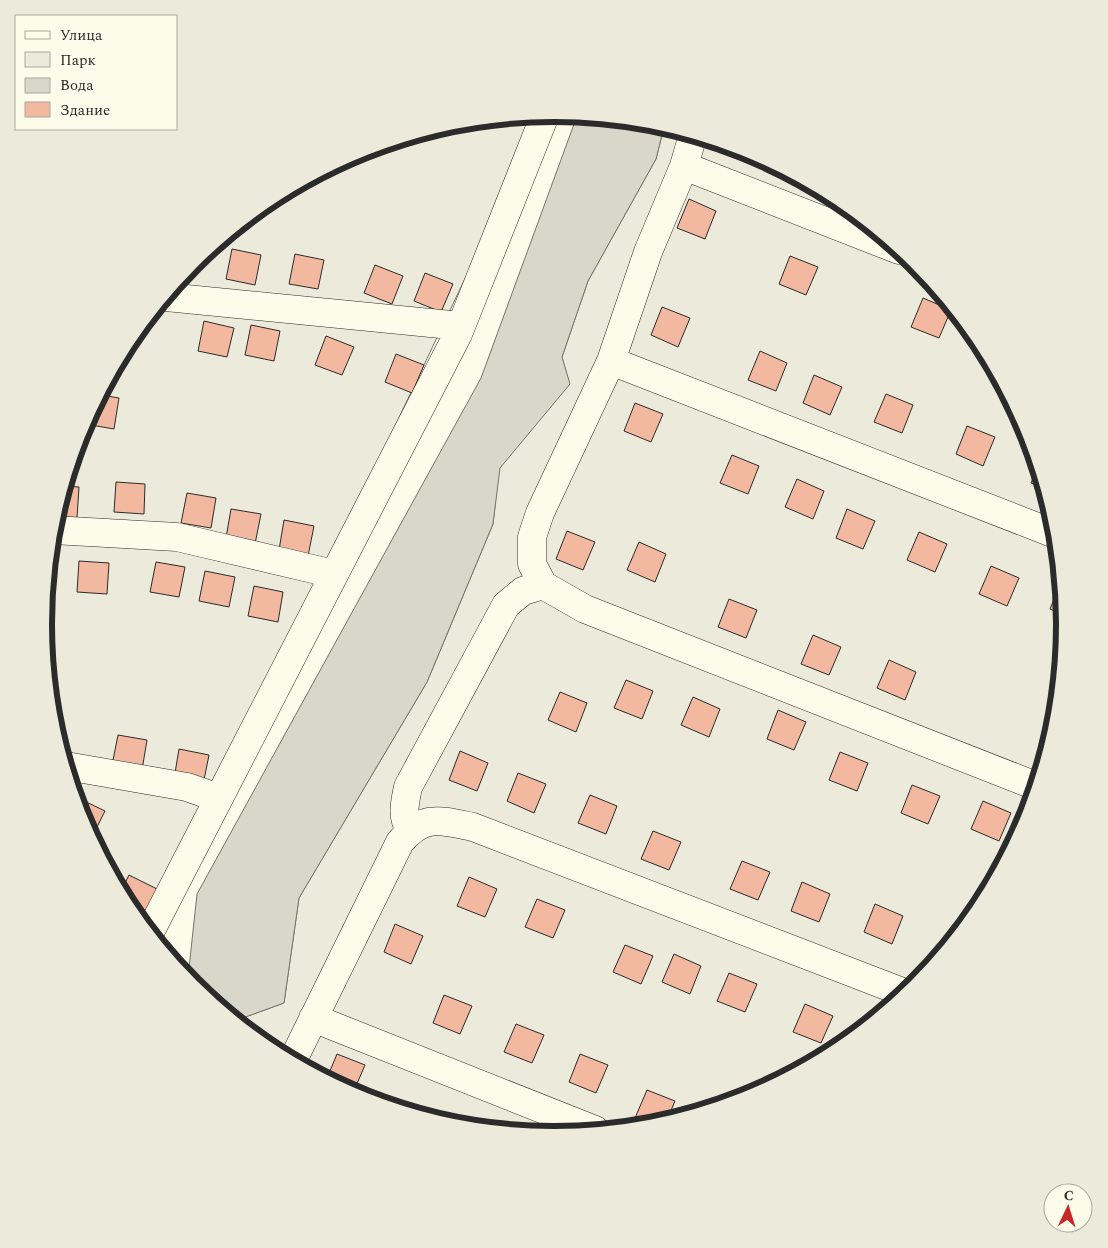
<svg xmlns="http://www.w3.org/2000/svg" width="1108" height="1248" font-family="Spectral,serif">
  <rect width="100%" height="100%" fill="#fdfbea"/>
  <!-- green -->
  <path fill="#ecebdb" stroke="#74746e" d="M532,116L481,245L365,489L143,924L130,907L82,819L54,723L44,624L54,524L83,428L130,340L193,263L271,200L359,152L455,124Z
    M664,127L750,153L838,200L915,263L978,341L1026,429L1054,525L1064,624L1054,724L1025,820L978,908L915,985L837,1048L749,1096L653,1124L554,1134L454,1124L358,1095L270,1048L237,1020L284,1003L299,898L427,682L493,524L499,468L569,384L562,357L588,281L656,159Z"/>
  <!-- water -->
  <path fill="#d8d7c9" stroke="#74746e" d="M577,116L654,124L664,127L656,159L588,281L562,357L570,384L500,468L493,524L427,682L299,898L284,1003L237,1020L193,985L185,975L189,968L197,894L481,378Z"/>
  <!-- building -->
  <path fill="#f2b8a0" stroke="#2b2b2b" d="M689,199L716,211L705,239L677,228Z
    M232,249L261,255L255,285L226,279Z
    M295,254L324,260L318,289L289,284Z
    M790,256L818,267L806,295L779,284Z
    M375,265L403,276L392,304L364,293Z
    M425,273L453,284L441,312L414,301Z
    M923,298L951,310L939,338L911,327Z
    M662,307L690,318L678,347L651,335Z
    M204,321L234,328L227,357L198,351Z
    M251,325L280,331L274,361L245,355Z
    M326,336L354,347L342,375L315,365Z
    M981,345L990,362L976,357Z
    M760,351L787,363L776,391L748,380Z
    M396,354L424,365L412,393L385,382Z
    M814,375L842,387L830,415L803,403Z
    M886,394L913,405L902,433L874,422Z
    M101,395L119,398L114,429L85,424Z
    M635,403L663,414L651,442L624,431Z
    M967,426L995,437L983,466L956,454Z
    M732,455L759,466L748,494L720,483Z
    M1037,468L1044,489L1031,483Z
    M797,479L824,491L813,519L785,507Z
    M116,482L145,484L144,514L114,512Z
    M65,486L79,487L77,518L56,516Z
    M187,493L216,498L211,528L181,523Z
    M231,509L261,514L255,544L226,538Z
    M847,509L875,521L863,549L836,538Z
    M284,520L314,526L308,556L279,550Z
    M567,531L595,542L583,570L556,559Z
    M919,532L947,544L935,572L907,560Z
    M639,542L666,554L655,582L627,570Z
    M79,561L109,563L107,594L77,592Z
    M156,562L185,567L179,597L150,592Z
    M991,566L1019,578L1007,606L979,594Z
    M205,571L235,577L229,607L199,601Z
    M1060,584L1063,615L1050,609Z
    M254,586L283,592L278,622L248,616Z
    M729,599L757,610L746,638L718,627Z
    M813,635L841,647L829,675L801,664Z
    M889,660L916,672L905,700L877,688Z
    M626,680L653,691L642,719L614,708Z
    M560,692L587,703L576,732L548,720Z
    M693,697L720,709L709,737L681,725Z
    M778,710L806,722L794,750L767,739Z
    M118,735L147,740L142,770L112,765Z
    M179,749L209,755L203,785L174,779Z
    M460,751L488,763L477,791L449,780Z
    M840,752L868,763L857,791L829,780Z
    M518,773L546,784L534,813L507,801Z
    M912,785L940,796L928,824L901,813Z
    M590,795L617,806L606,834L578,823Z
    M78,798L105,811L92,837L82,819L77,800Z
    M983,801L1011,813L999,841L971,829Z
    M653,831L681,842L669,870L641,859Z
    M742,861L770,872L758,900L730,889Z
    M129,875L157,889L143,916L132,910L121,891Z
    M469,877L497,889L485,917L457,906Z
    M802,882L830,894L819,922L791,911Z
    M537,899L565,910L553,938L525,927Z
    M875,904L903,916L892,944L864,932Z
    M395,924L423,936L411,964L384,952Z
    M625,945L653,956L641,984L613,972Z
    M674,954L701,966L690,994L662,982Z
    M729,973L757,984L745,1012L717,1001Z
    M444,995L472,1006L460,1034L433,1023Z
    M805,1004L833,1016L821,1043L793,1032Z
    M516,1024L544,1035L532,1063L504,1052Z
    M337,1054L365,1065L353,1093L327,1078Z
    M580,1054L608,1065L596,1093L569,1082Z
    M647,1090L675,1101L667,1120L651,1125L635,1118Z"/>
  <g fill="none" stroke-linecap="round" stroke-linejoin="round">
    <!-- minor casing -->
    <g stroke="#2b2b2b" stroke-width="29">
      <path id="minor" d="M693,135L684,166L648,252L611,361L540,513L532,537V564L543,585L585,609L1036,786
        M684,166L899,250
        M166,297L461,326
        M611,361L1055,534
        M53,530L177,537L334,574
        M66,766L187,787L218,798
        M410,830C401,816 405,802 408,787L506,605L523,591L543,585
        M150,932L458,334L545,115
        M313,1018L595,1130
        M293,1060L400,842C424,814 440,820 473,827L905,993"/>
    </g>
    <!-- minor -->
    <use href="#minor" stroke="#fdfbea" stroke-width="28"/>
  </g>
  <!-- crop -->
  <path d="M0 0H1108V1248H0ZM52 624a502 502 0 1 1 1004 0a502 502 0 1 1-1004 0Z" fill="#eceadb" fill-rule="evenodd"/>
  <path fill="none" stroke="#2b2b2b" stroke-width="6" d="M52 624a502 502 0 1 1 1004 0a502 502 0 1 1-1004 0Z"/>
  <!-- legend -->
  <rect x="15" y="15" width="162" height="115" fill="#fdfbea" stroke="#a9a89e"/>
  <rect x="25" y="31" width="25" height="8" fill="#fdfbea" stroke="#a9a89e"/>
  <text x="60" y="40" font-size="15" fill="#2b2b2b">Улица</text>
  <rect x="25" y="52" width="25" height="15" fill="#ecebdb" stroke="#a9a89e"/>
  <text x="60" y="65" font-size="15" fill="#2b2b2b">Парк</text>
  <rect x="25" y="78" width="25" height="15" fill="#d8d7c9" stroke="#a9a89e"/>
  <text x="60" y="90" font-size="15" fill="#2b2b2b">Вода</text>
  <rect x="25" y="102" width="25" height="15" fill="#f2b8a0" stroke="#a9a89e"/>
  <text x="60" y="115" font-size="15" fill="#2b2b2b">Здание</text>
  <!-- north arrow -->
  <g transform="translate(1068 1208) rotate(4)"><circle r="24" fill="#fdfbea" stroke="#a9a89e"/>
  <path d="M0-4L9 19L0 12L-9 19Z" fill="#c62828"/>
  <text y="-8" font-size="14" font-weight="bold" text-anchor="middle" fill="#2b2b2b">С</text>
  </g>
</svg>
